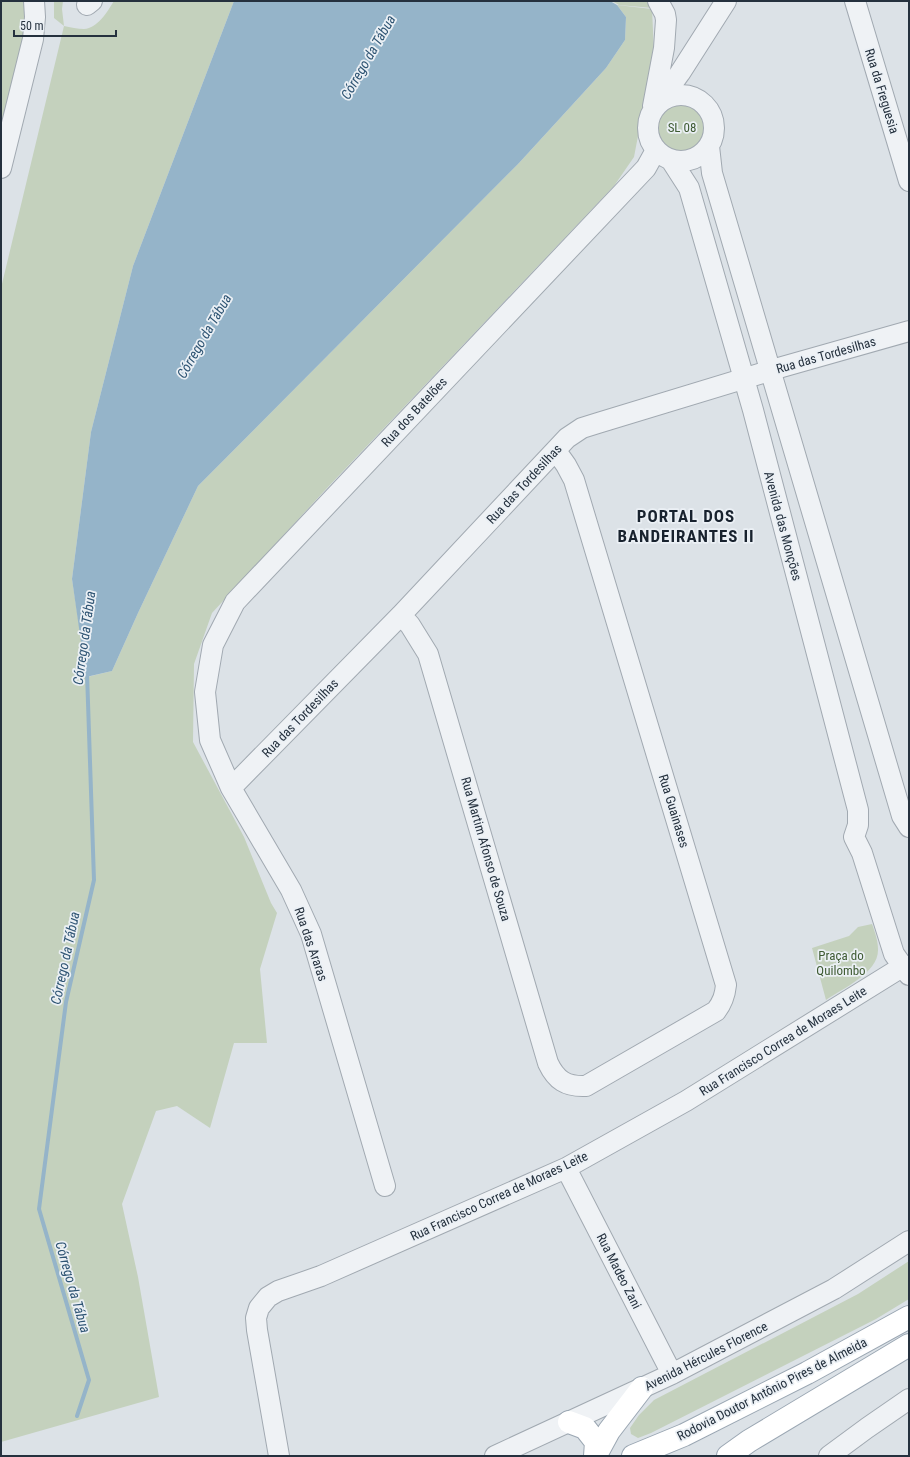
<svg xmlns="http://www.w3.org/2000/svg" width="910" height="1457" font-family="'Roboto Condensed',sans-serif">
  <rect width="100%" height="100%" fill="#dce2e7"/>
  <!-- green -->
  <path fill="#c4d1bd" d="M1,1H26L24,38L1,138Z
    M54,1H63L62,9L64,26C70,27 78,29 84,29C98,28 107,12 114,1H234L133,266L91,432L72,579L87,677L112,671L138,613L198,486L519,163L606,68L625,40L626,17L617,5L652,9L654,52L634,157L614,186L327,488L212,613L194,664L193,742L244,837L271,903L277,913L260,969L267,1043H234L210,1128L177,1106L156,1111L122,1204L138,1277L159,1397L1,1442V288L64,26L54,18Z
    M612,1H647L652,8L619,5Z
    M656 127a26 26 0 1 1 52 0a26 26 0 1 1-52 0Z
    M872,924C875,932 878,941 878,949C879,973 843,988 826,1000L812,948L849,936L858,927Z
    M909,1261V1299L876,1319L651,1433L638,1438L631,1434L630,1428L639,1415L654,1400L858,1294Z"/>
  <!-- water -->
  <path fill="#95b4c9" d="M234,1H610L617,5L626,17L625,40L606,68L519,163L198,486L138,613L112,671L86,677L72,579L91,432L133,266Z"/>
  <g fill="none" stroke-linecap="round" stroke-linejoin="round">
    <!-- stream -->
    <path stroke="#95b4c9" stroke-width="4" d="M77,1416L89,1380L39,1209L66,1002L94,880L87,673"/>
    <!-- minor casing -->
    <g stroke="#a1a9b1" stroke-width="22">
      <path id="minor" d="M855,1L909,181
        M87,5L92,1
        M648 128a33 33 0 1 1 66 0a33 33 0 1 1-66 0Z
        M659,102L680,73L726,1
        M653,106L664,48L666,20L665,14L658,1
        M709,146L712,173L902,816L909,827
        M671,160L689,188L753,410L858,810V825L854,837L862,853L894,954L909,975
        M1,168L33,39L35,17L34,1
        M401,615L410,625L428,654L548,1063C556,1080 566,1087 586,1086L716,1011C723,1002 725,995 726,985L574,480L566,465L556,451
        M231,788L401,615L567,438L582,428L598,423L782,367L909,331
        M566,1168L672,1374
        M385,1186L311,934L291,890L231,788L210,740L205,692L213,645L235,602L646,168L656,150
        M279,1456L257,1330L256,1318L259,1308L268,1297L278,1291L321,1276L566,1168L686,1101L902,967L909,966
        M495,1456L672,1374L834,1289L909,1241
        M829,1456L867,1428L909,1399"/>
    </g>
    <!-- major casing -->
    <g stroke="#9ba7b3" stroke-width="24">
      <path id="major" d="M569,1422L585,1428L596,1442L595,1456
        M596,1455L609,1431L642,1388
        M633,1456L684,1435L807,1373L909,1317
        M728,1456L749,1441L909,1345"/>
    </g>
    <!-- minor -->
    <use href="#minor" stroke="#eff2f5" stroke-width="20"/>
    <!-- major -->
    <use href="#major" stroke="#fff" stroke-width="22"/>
  </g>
  <g text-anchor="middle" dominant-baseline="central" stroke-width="3.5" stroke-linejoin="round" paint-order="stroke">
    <!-- street labels -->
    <g font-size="13" fill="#25313e" stroke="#ebf0f5">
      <text transform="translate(882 91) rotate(73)">Rua da Freguesia</text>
      <text transform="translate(826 355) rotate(-16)">Rua das Tordesilhas</text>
      <text transform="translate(414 412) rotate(-47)">Rua dos Batelões</text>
      <text transform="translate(524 484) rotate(-47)">Rua das Tordesilhas</text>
      <text transform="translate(783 526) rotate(75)">Avenida das Monções</text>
      <text transform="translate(300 718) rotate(-46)">Rua das Tordesilhas</text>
      <text transform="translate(674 811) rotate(73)">Rua Guainases</text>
      <text transform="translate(486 849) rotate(74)">Rua Martim Afonso de Souza</text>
      <text transform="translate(311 944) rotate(71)">Rua das Araras</text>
      <text transform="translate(783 1041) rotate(-32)">Rua Francisco Correa de Moraes Leite</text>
      <text transform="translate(499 1196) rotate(-25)">Rua Francisco Correa de Moraes Leite</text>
      <text transform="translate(619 1271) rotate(63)">Rua Madeo Zani</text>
      <text transform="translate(706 1356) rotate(-27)">Avenida Hércules Florence</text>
      <text transform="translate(772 1389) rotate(-27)">Rodovia Doutor Antônio Pires de Almeida</text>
    </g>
    <!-- park labels -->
    <g font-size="13" fill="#3e5a32" stroke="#ebf0f5">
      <text x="682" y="127">SL 08</text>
      <text x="841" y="955">Praça do<tspan x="841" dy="15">Quilombo</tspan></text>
    </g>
    <!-- water labels -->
    <g font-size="14" font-style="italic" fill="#2e5473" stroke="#ebf0f5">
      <text transform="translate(368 57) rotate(-60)">Córrego da Tábua</text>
      <text transform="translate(204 336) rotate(-60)">Córrego da Tábua</text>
      <text transform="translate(84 638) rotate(-82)">Córrego da Tábua</text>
      <text transform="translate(65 958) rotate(-78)">Córrego da Tábua</text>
      <text transform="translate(73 1287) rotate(74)">Córrego da Tábua</text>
    </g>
    <!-- district labels -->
    <g font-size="17" font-weight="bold" letter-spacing="1" fill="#18222e" stroke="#ebf0f5">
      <text x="686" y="516">PORTAL DOS<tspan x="686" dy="20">BANDEIRANTES II</tspan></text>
    </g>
  </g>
  <!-- border -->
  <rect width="910" height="1457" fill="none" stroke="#25313e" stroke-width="4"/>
  <!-- scale -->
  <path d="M14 30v6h102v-6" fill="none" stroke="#25313e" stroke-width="2"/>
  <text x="20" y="30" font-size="12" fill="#25313e" stroke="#ebf0f5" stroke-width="3" paint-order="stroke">50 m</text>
</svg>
